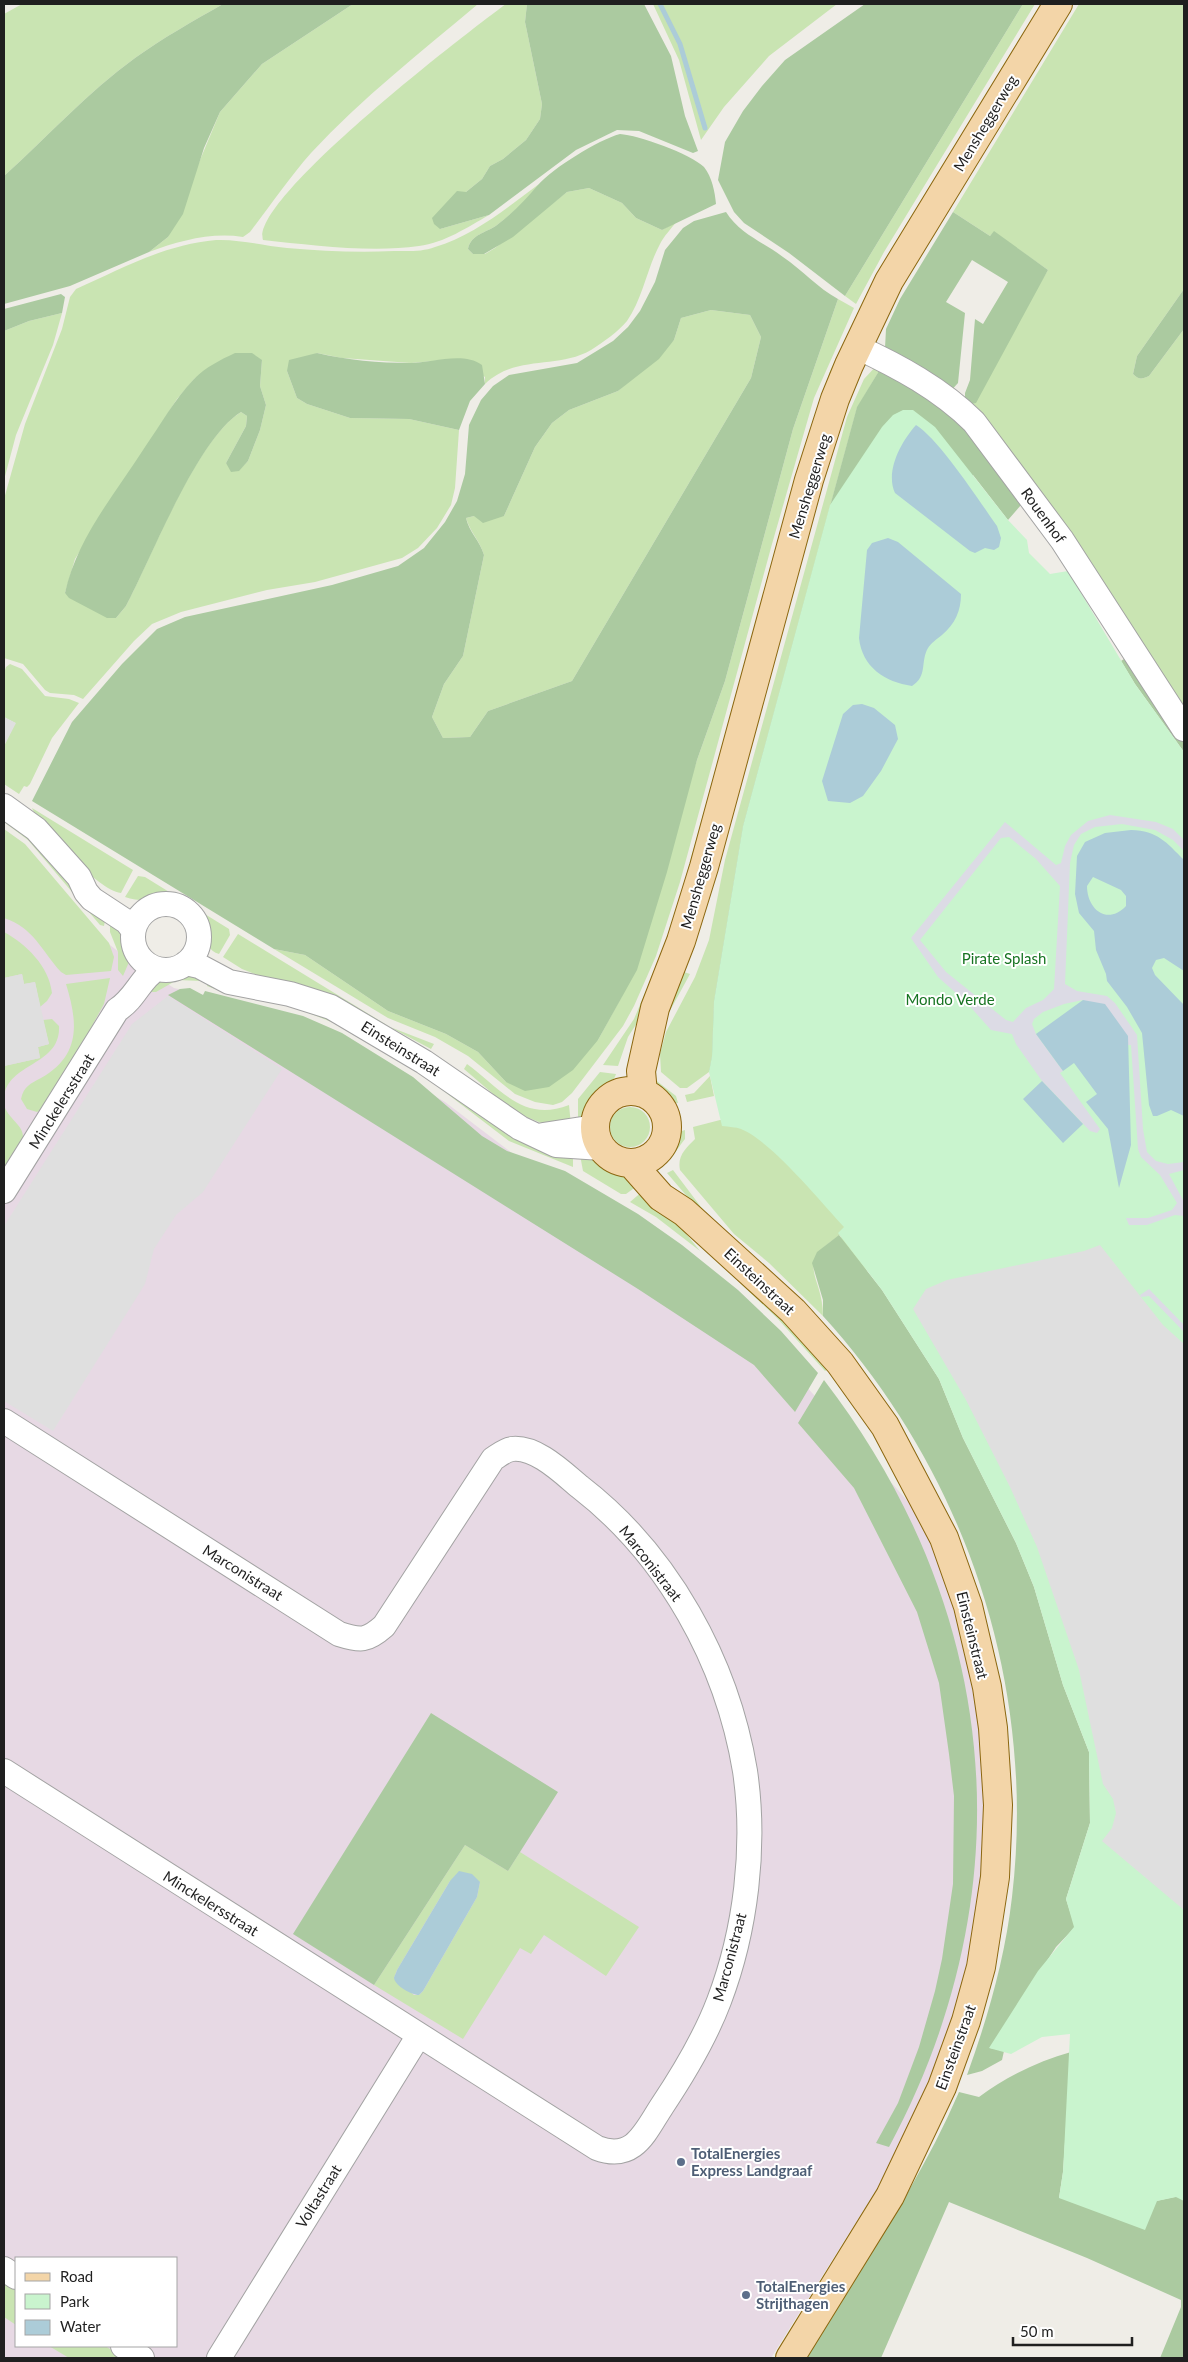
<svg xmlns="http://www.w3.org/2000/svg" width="1188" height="2362" font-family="Lato,sans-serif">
  <rect width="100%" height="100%" fill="#efede7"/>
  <!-- industrial -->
  <path fill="#e7d9e4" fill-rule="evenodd" d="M4,829L61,889L105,941L129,960L174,988L297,1016L445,1102L550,1182L744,1316L927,1523L950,1579L978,1688L989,1824L978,1936L939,2070L898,2155L771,2358H4ZM16,2258H176V2346H16Z"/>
  <!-- grass -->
  <path fill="#c9e4b2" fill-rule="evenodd" d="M22,4H223C193,21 163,38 135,58C88,92 47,137 4,176V14Z
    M353,4H478C421,52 362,98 311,153C289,178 270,206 250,232L243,237C211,232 179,241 149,252L168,237L220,112L262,64Z
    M506,4H527L525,22L542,104L540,119L526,140L503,159L490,166L482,179L466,192L440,229L489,215C468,227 444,243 419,246C371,253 311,245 263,240C250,199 469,31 506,4Z
    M653,4H837L769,56L724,107L701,140L679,60Z
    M1023,4H1035L884,252L856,304L845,296Z
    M1041,4H1047L870,299L864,300L896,242Z
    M1079,4H1184V289L1137,356L1133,374C1139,380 1142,379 1149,376L1184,329V706L1067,536L965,405L1048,270L994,232L990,236L953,212Z
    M539,184C529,199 511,214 497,225C486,233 471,234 468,249L473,254H485L495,248L567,192L589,188L622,203L636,218L662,230L676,222C671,229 664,236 660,244C647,268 643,298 627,321C618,332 603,342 591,350C556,370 516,354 485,384V377L457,359L411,363L342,358L317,353L287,371L297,398L307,404L350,418L409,419L459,430L455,488L451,505L437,528L418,548L402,558L315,582L267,590L181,612L152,624L134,641L83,699L74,695L50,693L45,690L23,664L4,658V499L25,424L62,329L70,297L76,289C121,269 166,244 216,240C240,239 263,246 287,248C323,251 358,253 394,251C408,251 422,252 435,247C473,236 507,208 539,184ZM262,360L260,386L266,405L260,430L248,461L238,471L226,463L246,426L247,416L241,412C196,440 152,556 126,606L116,618L65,593L75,559L177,399L195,378Z
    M838,299L854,308L814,398L772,544L680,882L656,956L634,1006L623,1026L572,1093L562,1102L553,1105L535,1102L515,1094L468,1056L435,1037L388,1018L274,949L305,955L388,1011L446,1034L478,1052L506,1082L598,1040L622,996L697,760L725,681L793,429Z
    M711,310L750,315L761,337L751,378L572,681L488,711L470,737L443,738L432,717L444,684L463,656L484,555C480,541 470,532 466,518L474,516H504L535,447L552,423L569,410L618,391L674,340L681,318Z
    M62,313L53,345L16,435L4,480V331L29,321Z
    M842,348L688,890L642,1015L628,1037L618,1066L603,1065L634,1019L662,953L675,916L805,445L830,371Z
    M878,364L882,366L857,408L743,826L714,1001L712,1056L709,1072L687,1088H680L661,1072L660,1054L666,1032L695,977L709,940L725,860L847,417L864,379Z
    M10,664L22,669L45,696L69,699L79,703L52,738L30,784L27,787L24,786L19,794L4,784V746L15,723L4,717V673L6,667Z
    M32,808L133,870L121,893C96,889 54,837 37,818Z
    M4,817L19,828L106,915L104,926L100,925L28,840L4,822Z
    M4,829L25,844L109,943L114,957L111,971L66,975L61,972C41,950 34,928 4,918Z
    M138,876L145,877L229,929L230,935L219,954C200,948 205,923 192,910C172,891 148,906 125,897Z
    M110,922L126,938L129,962L123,976L118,970V952L110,932Z
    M4,932C26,944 49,966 52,993L47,1001L40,1007L35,982L24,984L22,974L4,978Z
    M238,934L390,1027L434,1044L431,1049L373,1018L372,1020L242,969L223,957Z
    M188,972L202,981L177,980L156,992H148L162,976Z
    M684,972L690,974L666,1018L670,1000Z
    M110,978L104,1004L93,1024L92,1031L44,1107L37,1112L27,1109L21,1099C24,1086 30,1084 41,1078C81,1055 78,1023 66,984Z
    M208,982C260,996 315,1006 362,1034C395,1055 428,1077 460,1099C504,1129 516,1148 573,1155V1167L509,1141L424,1076L339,1025L296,1008L215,989L207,986Z
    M52,1019L59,1026C61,1066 8,1062 4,1097V1066L40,1058L38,1047L49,1044L43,1020Z
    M467,1064C500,1088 523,1123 569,1105L571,1125L544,1124L514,1112L464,1069Z
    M600,1072L616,1074C612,1086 589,1115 578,1121V1099Z
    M710,1076L714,1096L687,1102L685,1095L694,1093Z
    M653,1078L676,1096L678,1103C660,1102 654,1094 653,1078Z
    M4,1105C8,1119 24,1125 23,1138L4,1169Z
    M610 1127a20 20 0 1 1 40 0a20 20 0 1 1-40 0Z
    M720,1120H736L749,1124L845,1217L1090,1823L840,1235C793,1266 823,1274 823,1316L769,1263L734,1234L680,1170C677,1156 686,1148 695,1139L693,1127Z
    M685,1130V1139C678,1147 672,1160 665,1164C664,1152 671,1134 685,1130Z
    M580,1155L596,1156L613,1167L626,1171L637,1186L626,1194H621L583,1171Z
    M673,1170L701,1207L730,1239L697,1208L667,1173Z
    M644,1190L683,1230L700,1251L656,1217L630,1202Z
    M741,1284L756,1289L830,1368L825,1371L777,1318Z
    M465,1845L508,1871L520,1852L639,1927L606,1976L544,1935L531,1954L520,1948L463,2039L374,1985ZM450,1881L480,1882L477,1897L423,1991L419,1995H414L394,1978L397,1970Z
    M4,2282L16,2290V2325L4,2317Z
    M49,2346H105L125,2358H69Z"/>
  <!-- forest -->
  <path fill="#abcaa0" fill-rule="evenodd" d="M223,4H353L262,64L220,112L204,148L183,214L168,237L149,252L70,286L4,304V176C47,137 88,92 135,58C163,38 193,21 223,4Z
    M527,4H644L671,56L685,116L698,151L693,153L639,131L617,130L576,150L489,215L440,229L434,224L432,218L457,191L466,192L482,179L490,166L503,159L526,140L540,119L542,104L525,22Z
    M865,4H1023L845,296L789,253L744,223L734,212L718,180L725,142L743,111L762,86L785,60Z
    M620,134C638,135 691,154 704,167C712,177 715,192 716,204L662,230L636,218L622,203L589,188L567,192L513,237L484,254H473L468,249C471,234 486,233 497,225C512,214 526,199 538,185C553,168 598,140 620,134Z
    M726,212C740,234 763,242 783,257C802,270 818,288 838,299L793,429L725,681L697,760L667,872L637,970L598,1040L573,1070L549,1087L525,1091L506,1082L478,1052L446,1034L388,1011L305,955L274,949L32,801L72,722L122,664L157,629L185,617L332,585L398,566L424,548L445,522L457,501L465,474L469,425L481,400L493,386L509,375L577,363L613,341L628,327L640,311L655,282L665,250L683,228L694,221ZM711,310L750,315L761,337L751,378L572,681L488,711L470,737L443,738L432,717L444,684L463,656L484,555C480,541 469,532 466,518L474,516L483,523L504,516L535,447L552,423L569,410L618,391L659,359L674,340L681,318Z
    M953,212L990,236L994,231L1048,270L976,403L965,405V393L970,380L975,319L983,324L1008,282L972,260L946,302L965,313L958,383L948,394L885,348L886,329L900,299Z
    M1184,289V329L1149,376C1142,379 1139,380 1133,374L1137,356Z
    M61,294L65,297L62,313L29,321L4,331V309Z
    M235,353H252L262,360L260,386L266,405L260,430L248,461L239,471L231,472L226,463L246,426L247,416L241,412C197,439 152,557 126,606L116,618H107L69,598L65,593C77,538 115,494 145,447C161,424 174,400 194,379C206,367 220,360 235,353Z
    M317,353C347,360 379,363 410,363C431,363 463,351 482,365L485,384L470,401L459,430L409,419L350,418L307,404L297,398L287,371L289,360Z
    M882,366L943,400L1021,505L1008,520L973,475L709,1072L712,1056L714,1001L743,826L857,407Z
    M1130,655L1184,738V752L1135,684L1121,661Z
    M190,988L203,995L205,991L303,1016L342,1033L413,1077L482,1136L507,1151L565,1171L638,1214L682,1245L738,1290L781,1331L818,1373L795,1412L754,1365L638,1289L168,995L180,989Z
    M839,1235L882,1290L939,1379L963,1438L1016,1543L1034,1587L1063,1685L1089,1752L1090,1823L1066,1899L1075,1927L1056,1947L990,2048L1004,2051L1002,2060L982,2071L967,2075C988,2017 1005,1958 1012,1897C1037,1686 966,1473 823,1316V1300L812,1263L817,1252Z
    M824,1380C1001,1610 1027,1890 889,2147L876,2143L898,2103L919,2047L935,1991L942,1959L953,1884L954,1796L949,1754L939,1683L917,1612L854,1488L798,1423Z
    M431,1713L558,1792L508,1871L465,1845L374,1985L293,1934Z
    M1071,2052L1063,2172L1059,2198L1156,2201L1184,2195V2358H1160L1181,2307V2300L1087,2258L949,2202L881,2358H803C858,2272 918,2187 959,2092L979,2097C1005,2077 1039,2061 1071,2052Z"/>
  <!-- park -->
  <path fill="#c9f4ce" d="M903,410H913L935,427L1008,520L1027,540L1029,553L1050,574L1068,571L1135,684L1184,752V2201L1176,2197L1157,2201L1145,2230L1059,2198L1063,2172L1070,2034L1042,2037L1011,2054L989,2048L1038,1971L1074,1927L1066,1899L1090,1823L1089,1752L1063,1685L1034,1587L1016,1543L963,1438L939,1379L882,1290L838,1233L844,1227C821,1202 771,1141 741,1129C736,1127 729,1127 722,1126L709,1072L712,1056L714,1001L743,826L830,505L882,427L893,415Z"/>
  <!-- parking -->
  <path fill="#dfdfdf" d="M4,717L16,723L4,746Z
    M22,974L24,984L35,982L49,1044L38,1047L40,1058L4,1066V978Z
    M168,996L282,1069L203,1192L176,1215L154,1249L145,1284L53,1431L4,1401V1226L132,1024Z
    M1100,1245L1163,1325L1184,1344V1910L1102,1841L1112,1828L1116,1813L1113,1799L1103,1784L1079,1670L1037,1547L1010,1487L966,1400L913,1309L926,1289L947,1280L1084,1251Z"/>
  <!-- plaza -->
  <path fill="#dcdbe5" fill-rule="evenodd" d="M1110,815L1156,822L1173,829L1184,840V851L1173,840L1155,830L1122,824L1095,827L1081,834L1074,845L1070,863L1065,984L1077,991L1107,996L1115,1003L1137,1035L1143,1129L1147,1152L1156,1161L1168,1164L1184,1162V1170L1169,1174L1184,1202V1216L1175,1215L1147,1225H1129L1126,1218H1148L1172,1210L1177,1203L1160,1175L1141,1157L1138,1149L1131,1045H1128V1036L1083,1000L1064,1004L1043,1012L1034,1019L1032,1024L1036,1034L1063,1071L1060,1073L1100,1129L1097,1133L1090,1131L1042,1081L1016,1044L1012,1034L991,1030L966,1002L938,977L911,938L1005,822L1056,865L1061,863L1065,846L1071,835L1088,821ZM1009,837L1036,859L1060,886L1054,989L1043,1000L1026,1008L1013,1022L1006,1020L946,972L920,940L1001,838Z
    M1149,1289L1184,1325V1332L1149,1296L1141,1297L1140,1295Z"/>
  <!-- water -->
  <path fill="#acccd8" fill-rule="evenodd" d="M916,425C939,439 980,502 997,526L1001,538L999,547L994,550L985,548L975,553L970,551L895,493C885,471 901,442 916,425Z
    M888,538L898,542L961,594C961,611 955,624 942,635C937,639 931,643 928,648C920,662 928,676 912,686C885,682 862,667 859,638L867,550L872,543Z
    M862,704L874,708L895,725L898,739L881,771L863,796L850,803L828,801L822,781L843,714L853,705Z
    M1131,830C1158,831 1166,842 1184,860V971L1164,958L1156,960L1152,968L1155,975L1184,1005V1116L1171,1110L1157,1116H1153L1149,1105L1142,1033L1127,1007L1107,981L1106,974L1096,950L1094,931L1079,913L1075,894L1077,856L1085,842L1105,833ZM1093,877L1121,890L1126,896V906C1107,926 1087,909 1087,886Z
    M1083,1000L1105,1004L1128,1036L1131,1145L1119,1188L1108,1129L1086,1102L1097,1094L1074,1063L1063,1071L1036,1034Z
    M1042,1081L1083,1124L1063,1143L1023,1099Z
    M459,1871L472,1874L480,1882L477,1897L423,1991L419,1995C412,1995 395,1986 394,1978C394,1977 397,1971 397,1970L450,1881Z"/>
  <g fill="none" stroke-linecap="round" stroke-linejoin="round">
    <!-- stream -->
    <path stroke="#acccd8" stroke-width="5" d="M660,4L680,44L705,128"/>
    <!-- minor casing -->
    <g stroke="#a3a3a3" stroke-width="26">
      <path id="minor" d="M857,347C898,366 941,389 974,422L1062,540L1184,729
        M4,806L36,829L79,877L86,892L92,899L127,922L133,930
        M133 937a33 33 0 1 1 66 0a33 33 0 1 1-66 0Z
        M186,963L199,966L229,982L290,994L331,1007L424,1062L520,1128L556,1145L602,1148
        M543,1135L595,1127
        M4,1191L117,1010C136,998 141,977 157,969
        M4,1421L339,1634C361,1641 367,1641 384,1626L493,1459C499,1455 505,1450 512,1449C536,1446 563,1473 580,1487C668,1555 727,1662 745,1771C756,1846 746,1930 719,2001C705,2038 684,2073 662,2106C645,2132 634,2162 597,2148L4,1771
        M4,2269L16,2277
        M123,2346L142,2358
        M219,2358L419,2035"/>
    </g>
    <!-- major casing -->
    <g stroke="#8b670f" stroke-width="30">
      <path id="major" d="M595 1127a36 36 0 1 1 72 0a36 36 0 1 1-72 0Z
        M643,1093L641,1071L655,1008L681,941L704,867L809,480L835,399L849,365L889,281L1058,4
        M631,1163L661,1197L684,1212L793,1311L840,1363L885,1426L944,1538L968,1606L987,1687L993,1728L998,1805L995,1877L981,1967L966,2021L942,2087L890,2196L790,2358"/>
    </g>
    <!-- minor -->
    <use href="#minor" stroke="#fff" stroke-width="24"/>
    <!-- major -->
    <use href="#major" stroke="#f3d5a8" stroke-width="28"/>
  </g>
  <!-- markers -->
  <g fill="#5c6f8a" stroke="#fff" stroke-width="2">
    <circle cx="681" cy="2162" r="5"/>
    <circle cx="746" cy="2295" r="5"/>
  </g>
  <g text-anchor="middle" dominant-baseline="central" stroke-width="4" stroke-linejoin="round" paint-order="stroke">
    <!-- street labels -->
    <g font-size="15" fill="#1f1f1f" stroke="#fff">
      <text transform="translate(985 123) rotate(-59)">Mensheggerweg</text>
      <text transform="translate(809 486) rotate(-73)">Mensheggerweg</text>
      <text transform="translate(1044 515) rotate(54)">Rouenhof</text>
      <text transform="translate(700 876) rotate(-74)">Mensheggerweg</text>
      <text transform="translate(401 1048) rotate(32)">Einsteinstraat</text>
      <text transform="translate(61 1101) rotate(-58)">Minckelersstraat</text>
      <text transform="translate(760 1281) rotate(43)">Einsteinstraat</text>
      <text transform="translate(651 1563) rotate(52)">Marconistraat</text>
      <text transform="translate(243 1572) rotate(32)">Marconistraat</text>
      <text transform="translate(973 1635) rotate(76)">Einsteinstraat</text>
      <text transform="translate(211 1903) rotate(32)">Minckelersstraat</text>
      <text transform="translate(729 1957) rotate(-75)">Marconistraat</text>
      <text transform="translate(955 2047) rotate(-70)">Einsteinstraat</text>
      <text transform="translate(318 2196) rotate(-58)">Voltastraat</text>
    </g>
    <!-- park labels -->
    <g font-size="15" fill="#177422" stroke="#fff">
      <text x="1004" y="958">Pirate Splash</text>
      <text x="950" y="999">Mondo Verde</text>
    </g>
    <!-- service labels -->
    <g font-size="15" font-weight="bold" fill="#4e5e75" stroke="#fff" text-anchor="start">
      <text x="691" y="2153">TotalEnergies<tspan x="691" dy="17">Express Landgraaf</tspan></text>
      <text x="756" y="2286">TotalEnergies<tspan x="756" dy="17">Strijthagen</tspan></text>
    </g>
  </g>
  <!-- border -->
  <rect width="1188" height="2362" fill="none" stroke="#1f1f1f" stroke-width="10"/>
  <!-- legend -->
  <rect x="15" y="2257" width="162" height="90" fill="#ffffff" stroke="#a5a5a5"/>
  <rect x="25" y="2273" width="25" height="8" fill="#f3d5a8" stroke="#a5a5a5"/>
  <text x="60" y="2282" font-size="15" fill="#1f1f1f">Road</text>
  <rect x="25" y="2294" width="25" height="15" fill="#c9f4ce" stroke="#a5a5a5"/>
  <text x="60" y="2307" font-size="15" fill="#1f1f1f">Park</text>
  <rect x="25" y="2320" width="25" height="15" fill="#acccd8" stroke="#a5a5a5"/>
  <text x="60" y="2332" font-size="15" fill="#1f1f1f">Water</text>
  <!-- scale -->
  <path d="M1013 2337v8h119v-8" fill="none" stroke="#1f1f1f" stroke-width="2.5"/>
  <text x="1020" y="2337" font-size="15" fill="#1f1f1f" stroke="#ffffff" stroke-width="4" paint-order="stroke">50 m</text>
</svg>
